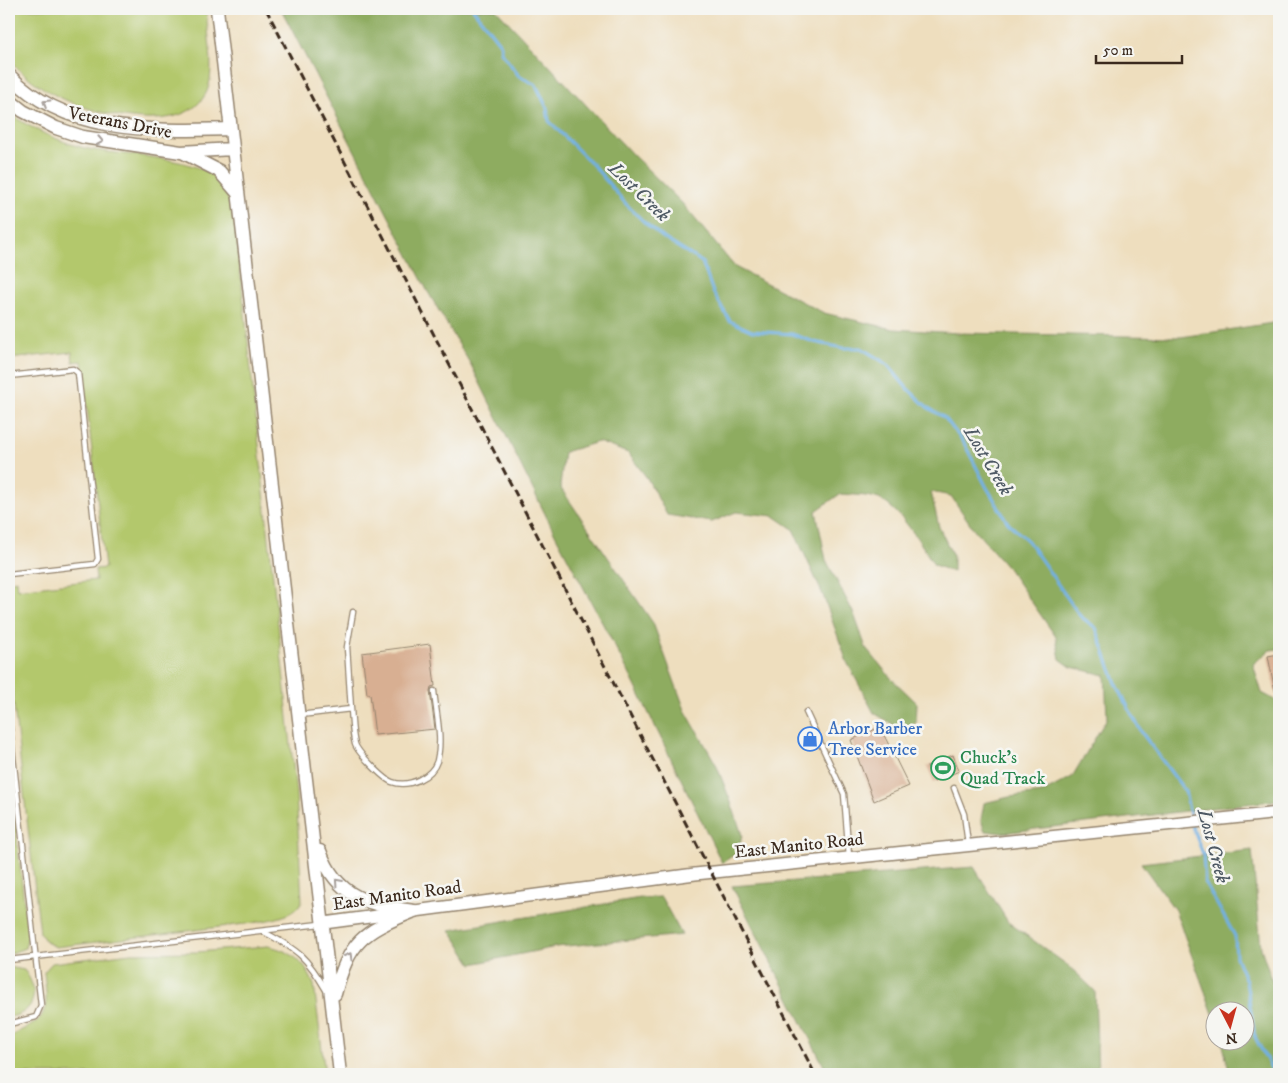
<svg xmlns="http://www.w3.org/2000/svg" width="1288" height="1083" font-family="'IM FELL DW Pica',serif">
  <rect width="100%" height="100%" fill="#f6f6f2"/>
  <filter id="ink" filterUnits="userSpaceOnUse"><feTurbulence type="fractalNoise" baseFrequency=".02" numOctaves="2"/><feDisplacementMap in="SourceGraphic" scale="10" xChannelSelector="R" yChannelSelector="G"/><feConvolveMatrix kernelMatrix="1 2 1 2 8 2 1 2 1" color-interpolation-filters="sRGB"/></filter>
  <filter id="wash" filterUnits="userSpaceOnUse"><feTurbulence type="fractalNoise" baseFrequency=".0096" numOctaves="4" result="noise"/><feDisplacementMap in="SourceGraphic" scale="20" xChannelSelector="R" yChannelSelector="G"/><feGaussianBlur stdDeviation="1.12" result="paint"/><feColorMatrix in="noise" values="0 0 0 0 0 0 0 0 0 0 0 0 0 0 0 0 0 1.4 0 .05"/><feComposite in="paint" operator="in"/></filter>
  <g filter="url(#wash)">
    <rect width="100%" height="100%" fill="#eedebe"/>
    <!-- green -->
    <path fill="#b3c86c" stroke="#777945" d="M9,9H206C207,32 217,76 205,95C180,138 92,114 57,96C39,87 22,74 9,59Z
      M9,113C31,129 58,141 84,148C117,156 194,155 216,179C234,198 236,233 239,258L296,793L302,901C293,918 271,919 253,923L56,947L46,942L40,933L9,663V582L16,580L17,589L96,580L95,569L105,568L82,361L73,362L72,352L9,359Z
      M9,770L28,936L25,948L9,954Z
      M268,946C292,951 305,962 314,985L325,1074H11L9,1040C14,1033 20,1031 28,1027C52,1015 46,995 44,972L52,963L131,953L197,952Z
      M9,967L24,970C40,990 36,1013 9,1017Z"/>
    <!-- forest -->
    <path fill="#8eac60" stroke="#646b3f" d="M281,9H496L632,154L681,202L735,267L824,313L893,329L958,333L1181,337L1279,322V462L1276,463L1279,475V649L1270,650L1253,664L1262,693L1277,701L1279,709V800L1002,833L985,831L981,820L984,803L1009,797L1042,793L1072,777L1107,718L1105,675L1071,667L1060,659L1056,637L1008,568L973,528L951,496L931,492L939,527L953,556V572L934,565C922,545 901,510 879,499C869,495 851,495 840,494L816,511L826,560L854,614L866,648L891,678L917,703L916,723L899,728L874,713L847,662L823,595L793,529L774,516L736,512L712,522L667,515L647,478L628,453L598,442L564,452L560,487L653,623L685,710L716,764L732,805L742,835L738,852L722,863L630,675L556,536L471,365L428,292Z
      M1252,850L1261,948L1279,1002V1074H1230L1222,1041L1246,1040V1010H1216L1215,1019L1175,910L1141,863Z
      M974,867L1008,922L1070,967L1095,991L1098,1074H828L732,886Z
      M661,897L682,935L556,947L472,964L450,930L640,898Z"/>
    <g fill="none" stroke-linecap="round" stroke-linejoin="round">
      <!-- stream -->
      <path stroke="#71b1e5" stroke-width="3" d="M473,9L501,45V52L519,76L536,85L547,108L549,121L593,165L626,204L645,223L665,239L702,262L713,292L730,321L752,331L792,334L814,342L843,348H861L887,364L906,387L927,407L945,418L964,443L986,486L1008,523L1028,541L1080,616L1096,628L1116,683L1129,709L1142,733L1185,791L1191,820
        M1192,826L1203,854L1205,883L1235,936L1236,957L1246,981L1255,1037L1274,1074"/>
    </g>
    <g id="blocks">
      <!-- building -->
      <path fill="#d8af92" d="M430,644L435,686L431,687L430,691L435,729L375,735L370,694H367L362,653Z
        M1279,654V691H1275L1268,656Z
        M880,727L909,786L874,801L851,740Z
        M953,755L959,771L934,782L927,766Z"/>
    </g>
  </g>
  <g filter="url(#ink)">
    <use href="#blocks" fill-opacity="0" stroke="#94846e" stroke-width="1"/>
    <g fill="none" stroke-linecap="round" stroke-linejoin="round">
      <!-- service casing -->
      <g stroke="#94846e" stroke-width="7">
        <path id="service" d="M9,376L73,369L78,373L98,559L95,564L9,574
          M351,709L347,647L353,612
          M806,712L844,794L849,857
          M300,715L351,709C352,720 352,733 355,744C358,753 384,779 392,782C409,788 432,777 437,761C443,739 436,713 434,691
          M9,721L41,1005L36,1017L9,1024
          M954,788L964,814L968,844
          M264,932C298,950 307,957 326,990
          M9,960L320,924"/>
      </g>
      <!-- tertiary casing -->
      <g stroke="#94846e" stroke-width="14">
        <path id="tertiary" d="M324,923L695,874L1279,813"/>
      </g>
      <!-- secondary casing -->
      <g stroke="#94846e" stroke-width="15">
        <path id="secondary" d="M217,9L340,1074
          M9,75C67,135 153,131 230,129
          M9,100L23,111L56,128L83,137L181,152L232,149
          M184,153L219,171L237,192
          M320,851C337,898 369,905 414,911
          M335,994C349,942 362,932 412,912"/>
      </g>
      <!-- service -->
      <use href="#service" stroke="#fff" stroke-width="4.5"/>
      <!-- tertiary -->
      <use href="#tertiary" stroke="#fff" stroke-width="11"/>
      <!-- secondary -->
      <use href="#secondary" stroke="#fff" stroke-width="12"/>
      <!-- rail -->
      <path stroke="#3b2a1e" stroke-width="3" stroke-dasharray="8 4" stroke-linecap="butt" d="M266,9L815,1074"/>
    </g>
    <!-- one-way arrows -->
    <defs><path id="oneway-chevron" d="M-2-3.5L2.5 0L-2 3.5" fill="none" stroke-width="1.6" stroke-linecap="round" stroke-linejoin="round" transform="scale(1.25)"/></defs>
    <g stroke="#a79f9a">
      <use href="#oneway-chevron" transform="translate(46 103) rotate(-148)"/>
      <use href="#oneway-chevron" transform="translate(100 141) rotate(11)"/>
      <use href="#oneway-chevron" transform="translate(338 882) rotate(-132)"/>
      <use href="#oneway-chevron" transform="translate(349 956) rotate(-60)"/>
    </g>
  </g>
  <!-- icons -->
  <defs>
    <g id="shop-ring" transform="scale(1.25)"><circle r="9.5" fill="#f6f6f2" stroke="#3f7fe0" stroke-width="1.5"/><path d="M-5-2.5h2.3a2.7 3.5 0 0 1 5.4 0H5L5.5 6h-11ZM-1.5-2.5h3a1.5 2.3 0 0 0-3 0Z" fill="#3f7fe0"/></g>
    <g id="stadium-ring" transform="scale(1.25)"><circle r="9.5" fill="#f6f6f2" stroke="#2e9e5b" stroke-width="1.5"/><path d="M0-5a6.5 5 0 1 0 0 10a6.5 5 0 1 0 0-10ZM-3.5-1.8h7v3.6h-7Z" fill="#2e9e5b"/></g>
  </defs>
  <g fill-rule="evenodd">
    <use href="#shop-ring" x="810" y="739"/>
    <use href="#stadium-ring" x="943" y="768"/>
  </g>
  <g text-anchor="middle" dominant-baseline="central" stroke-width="5" stroke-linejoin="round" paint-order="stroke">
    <!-- street labels -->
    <g font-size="18" fill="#3b2a1e" stroke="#f6f6f2">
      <text transform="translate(120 123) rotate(11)">Veterans Drive</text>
      <text transform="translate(799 846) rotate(-6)">East Manito Road</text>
      <text transform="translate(397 896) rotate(-8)">East Manito Road</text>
    </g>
    <!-- shop labels -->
    <g font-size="18" fill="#366cbe" stroke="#f6f6f2" text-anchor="start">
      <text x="828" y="729">Arbor Barber<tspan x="828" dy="21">Tree Service</tspan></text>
    </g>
    <!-- leisure labels -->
    <g font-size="18" fill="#27864d" stroke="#f6f6f2" text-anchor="start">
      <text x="960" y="758">Chuck's<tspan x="960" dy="21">Quad Track</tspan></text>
    </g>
    <!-- water labels -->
    <g font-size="19" font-style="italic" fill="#4e5964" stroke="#f6f6f2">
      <text transform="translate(639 192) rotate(44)">Lost Creek</text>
      <text transform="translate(988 461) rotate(59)">Lost Creek</text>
      <text transform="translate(1213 846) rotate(75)">Lost Creek</text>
    </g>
  </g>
  <!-- margin -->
  <rect width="1288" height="1083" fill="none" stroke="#f6f6f2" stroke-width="30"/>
  <!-- north arrow -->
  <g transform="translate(1230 1026) rotate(174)"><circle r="24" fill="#f6f6f2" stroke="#aba49d"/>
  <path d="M0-4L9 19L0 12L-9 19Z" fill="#c8321e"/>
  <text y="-8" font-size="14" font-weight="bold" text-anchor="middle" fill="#3b2a1e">N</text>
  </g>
  <!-- scale -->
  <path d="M1096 55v8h86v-8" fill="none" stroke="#3b2a1e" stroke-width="2.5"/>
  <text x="1103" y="55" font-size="15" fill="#3b2a1e" stroke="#f6f6f2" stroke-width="4" paint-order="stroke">50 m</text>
</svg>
